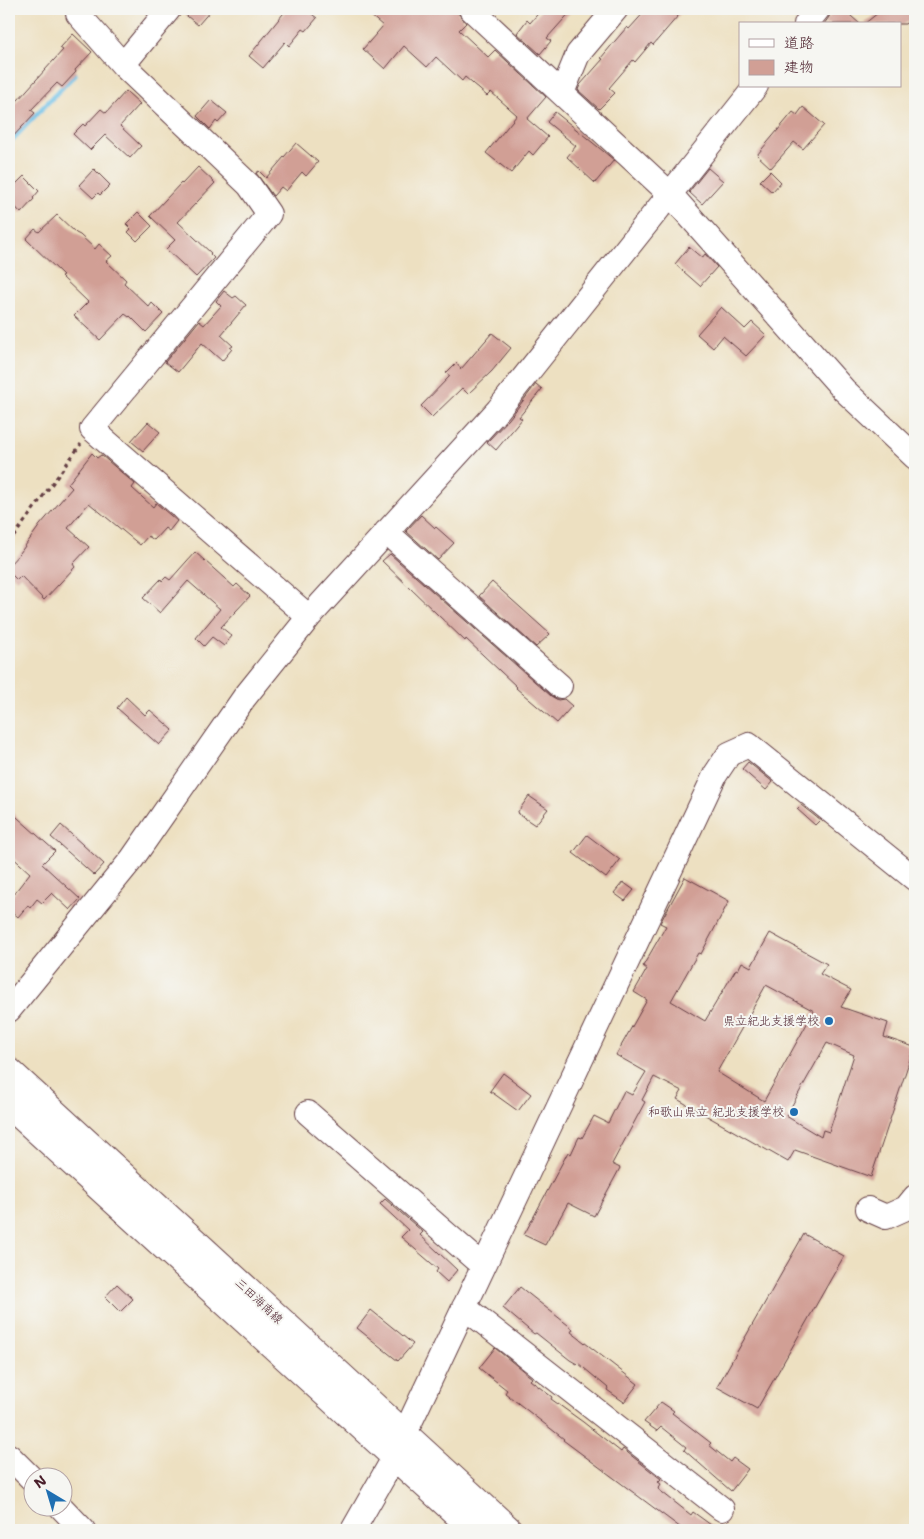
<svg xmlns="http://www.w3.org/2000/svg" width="924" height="1539" font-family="'Shantell Sans','Klee One',sans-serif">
  <rect width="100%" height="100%" fill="#f6f6f2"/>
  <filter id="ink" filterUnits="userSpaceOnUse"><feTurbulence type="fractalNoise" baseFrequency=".02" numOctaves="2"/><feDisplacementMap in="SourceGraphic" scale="10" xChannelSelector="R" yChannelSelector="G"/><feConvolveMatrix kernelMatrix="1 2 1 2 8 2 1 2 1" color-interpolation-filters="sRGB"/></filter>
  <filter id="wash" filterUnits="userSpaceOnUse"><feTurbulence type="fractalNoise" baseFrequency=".0096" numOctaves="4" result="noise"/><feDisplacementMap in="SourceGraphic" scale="20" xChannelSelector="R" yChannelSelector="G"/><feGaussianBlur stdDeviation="1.12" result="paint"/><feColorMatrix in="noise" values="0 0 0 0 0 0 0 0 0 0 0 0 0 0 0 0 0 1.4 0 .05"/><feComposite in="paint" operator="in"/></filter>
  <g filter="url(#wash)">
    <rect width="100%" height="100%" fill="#ede0c1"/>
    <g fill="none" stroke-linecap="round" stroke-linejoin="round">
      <!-- stream -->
      <path stroke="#6bc0e7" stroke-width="5" d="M9,143L75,74"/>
    </g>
    <g id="blocks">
      <!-- building -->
      <path fill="#d19f95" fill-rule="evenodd" d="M182,9H212L198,25L182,12Z
        M287,9H305L317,18L306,31L303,29L289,46L285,42L263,68L249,56Z
        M363,9H458V13L466,23L459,30L488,57L495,50L546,97L527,119L548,137L533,155L529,151L511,173L486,153L517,115L491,92L487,96L465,77L462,81L436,57L427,67L404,46L385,69L363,49L383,26Z
        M542,9H573L547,38L551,41L540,54L517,33L527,20L530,23Z
        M647,9H684L653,45L651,43L635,62L633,60L609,88L615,93L599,109L578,90L580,85L603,59L601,58L615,41L627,27L629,29Z
        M831,9H843L860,24H824L829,17Z
        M883,9H915V16L905,24H864Z
        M73,34L92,52L75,70L76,72L62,87L57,83L31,110L35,113L9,141V110L63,50L60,48Z
        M126,91L140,104L120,126L141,146L130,158L105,135L90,150L73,134L83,124L85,126L101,109L106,113Z
        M211,100L227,113L218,123L216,121L210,129L197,116Z
        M803,107L824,125L803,149L794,142L771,168L757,155L793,112L797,115Z
        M555,112L614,160L595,183L567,157L576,146L547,122Z
        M296,143L318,162L306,176L302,172L286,191L281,187L273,196L256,173L259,171L266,178Z
        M198,167L215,183L178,222L211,253L210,254L214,258L196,277L166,249L175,240L150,216L181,183L182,184Z
        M708,168L723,181L702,204L689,192Z
        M94,169L110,185L100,195L98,193L93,198L79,185Z
        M770,171L781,182L772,192L760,181Z
        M24,176L39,191L33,198L34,199L21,213L9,200V191Z
        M138,212L152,226L137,241L128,232L131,229L126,224Z
        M57,215L76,233L80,235L95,249L99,244L112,256L106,261L126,280L124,283L149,307L152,303L163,314L146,332L130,316L129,317L125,314L100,340L74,316L88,302L61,276L63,275L26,239L35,229L39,232Z
        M689,247L702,258L705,254L717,267L700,286L675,264Z
        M224,291L233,298L236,296L246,305L221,335L233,346L230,348L232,349L222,361L202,343L178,372L165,362L199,321L204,325L221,306L216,301Z
        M721,307L745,329L752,322L766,335L746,356L723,336L713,348L697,334Z
        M492,333L511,348L492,371L468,394L462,388L432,417L421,406L450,376L446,373L456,363L461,369Z
        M536,384L542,389L519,417L522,419L496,450L487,442L509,419Z
        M148,422L160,432L143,451L131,441Z
        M92,453L97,458L101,455L135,484L132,488L153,507L156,503L177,521L169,531L165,528L154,540L148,536L140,545L89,503L68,528L89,547L73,564L75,567L44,600L21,576L17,580L9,572V565L20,553L40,525L72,488L68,484Z
        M421,515L435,528L436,527L454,543L438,560L406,531Z
        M195,552L234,587L237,584L250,596L221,627L232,636L224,646L212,637L204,646L196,638L220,609L188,581L160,613L143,598L161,579L162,581L166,577L170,580Z
        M390,554L551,696L558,700L564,699L572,706L557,723L516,688L517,687L466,639L465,641L382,561Z
        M492,582L550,634L536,647L479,596Z
        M126,697L145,715L150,710L173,730L159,745L117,708Z
        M748,762L773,782L766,790L742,769Z
        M529,796L548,809L535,825L517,813Z
        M801,805L820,820L815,825L797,809Z
        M9,810L55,851L42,864L80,899L70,910L52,893L42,903L37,899L30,908L28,905L18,917L9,909V900L30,873L9,854Z
        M61,825L104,864L94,875L51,837Z
        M587,835L620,860L606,878L573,853Z
        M685,877L729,901L701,954L698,953L671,1001L705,1021L736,969L738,970L742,962L751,967L770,933L827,964L820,974L851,990L841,1007L888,1023L884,1037L914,1047L871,1177L795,1150L788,1162L677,1099L682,1091L654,1077L642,1100L645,1102L612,1164L620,1168L594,1216L568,1203L545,1245L524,1235L568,1152L571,1154L579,1137L582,1138L594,1116L608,1123L624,1091L632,1095L646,1072L616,1055L647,1000L634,992L647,969L643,966L666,926L660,923ZM766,985L814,1011L764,1101L717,1072ZM827,1043L854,1055L829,1132L823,1130L821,1137L786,1116Z
        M623,882L634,890L625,901L614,893Z
        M503,1073L531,1094L518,1111L490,1091Z
        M385,1199L423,1232L420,1235L457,1270L447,1282L436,1272L438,1269L401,1237L408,1230L380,1204Z
        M804,1234L844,1256L757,1409L717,1387Z
        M117,1284L133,1299L120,1312L105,1297Z
        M520,1287L573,1329L571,1332L638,1384L624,1402L607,1390L608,1388L578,1363L577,1364L570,1360L536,1333L534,1334L503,1308Z
        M371,1310L413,1344L398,1361L357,1328Z
        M495,1348L532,1378L530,1380L552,1397L551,1399L583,1422L621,1452L623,1449L661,1479L658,1482L661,1484L658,1489L691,1515L693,1512L718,1530H679L681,1528L563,1440L564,1439L505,1393L507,1390L479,1368Z
        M661,1402L674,1411L672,1413L711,1443L709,1445L730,1462L733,1458L748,1469L731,1491L684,1450L686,1447L661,1427L657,1431L644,1422Z"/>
    </g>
  </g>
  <g filter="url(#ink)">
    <use href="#blocks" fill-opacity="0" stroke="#623c42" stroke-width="1"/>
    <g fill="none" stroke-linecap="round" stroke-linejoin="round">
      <!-- minor casing -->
      <g stroke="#623c42" stroke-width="26">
        <path id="minor" d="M471,9L670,194L844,390L915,457
          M78,14L123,65L249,185L269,214L92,429L309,617
          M806,24L818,9
          M123,65L169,9
          M562,93L578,54L616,9
          M386,532L560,686
          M9,1010L132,859L244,698L309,617L498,410L756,86
          M308,1113L483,1266
          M868,1209L886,1217L906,1208L915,1197
          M464,1307L722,1509
          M9,1456L32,1479
          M60,1506L83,1530
          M353,1530L390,1465L715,775L729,754L749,745L915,879"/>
      </g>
      <!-- major casing -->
      <g stroke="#623c42" stroke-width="30">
        <path id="major" d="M9,1072L508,1530
          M9,1104L476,1530"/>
      </g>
      <!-- path -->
      <path stroke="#623c42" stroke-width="3" stroke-dasharray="4 4" stroke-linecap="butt" d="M9,543L81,444"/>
      <!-- minor -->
      <use href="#minor" stroke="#fff" stroke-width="24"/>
      <!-- major -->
      <use href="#major" stroke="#fff" stroke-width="28"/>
    </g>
  </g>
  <!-- markers -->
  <g fill="#1f6fb2" stroke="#f6f6f2" stroke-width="2">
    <circle cx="829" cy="1021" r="5"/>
    <circle cx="794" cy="1112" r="5"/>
  </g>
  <g text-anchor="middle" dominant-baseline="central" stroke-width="4" stroke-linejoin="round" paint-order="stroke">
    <!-- poi labels -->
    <g font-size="12" fill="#4a1f2b" stroke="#f6f6f2" text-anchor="end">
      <text x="819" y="1021">県立紀北支援学校</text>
      <text x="784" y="1112">和歌山県立 紀北支援学校</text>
    </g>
    <!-- street labels -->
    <g font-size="12" fill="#4a1f2b" stroke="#f6f6f2">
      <text transform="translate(259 1301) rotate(43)">三田海南線</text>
    </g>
  </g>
  <!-- margin -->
  <rect width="924" height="1539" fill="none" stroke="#f6f6f2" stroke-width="30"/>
  <!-- legend -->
  <rect x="739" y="22" width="162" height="65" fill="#f6f6f2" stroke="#b1a0a2"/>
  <rect x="749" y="39" width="25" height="8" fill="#ffffff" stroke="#b1a0a2"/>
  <text x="784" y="48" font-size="15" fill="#4a1f2b">道路</text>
  <rect x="749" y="60" width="25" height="15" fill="#d19f95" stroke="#b1a0a2"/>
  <text x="784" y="72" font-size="15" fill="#4a1f2b">建物</text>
  <!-- north arrow -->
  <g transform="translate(48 1492) rotate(322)"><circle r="24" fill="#f6f6f2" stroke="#b1a0a2"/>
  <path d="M0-4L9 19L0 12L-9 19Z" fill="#1f6fb2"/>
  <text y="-8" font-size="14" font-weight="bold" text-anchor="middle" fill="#4a1f2b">N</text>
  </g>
</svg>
